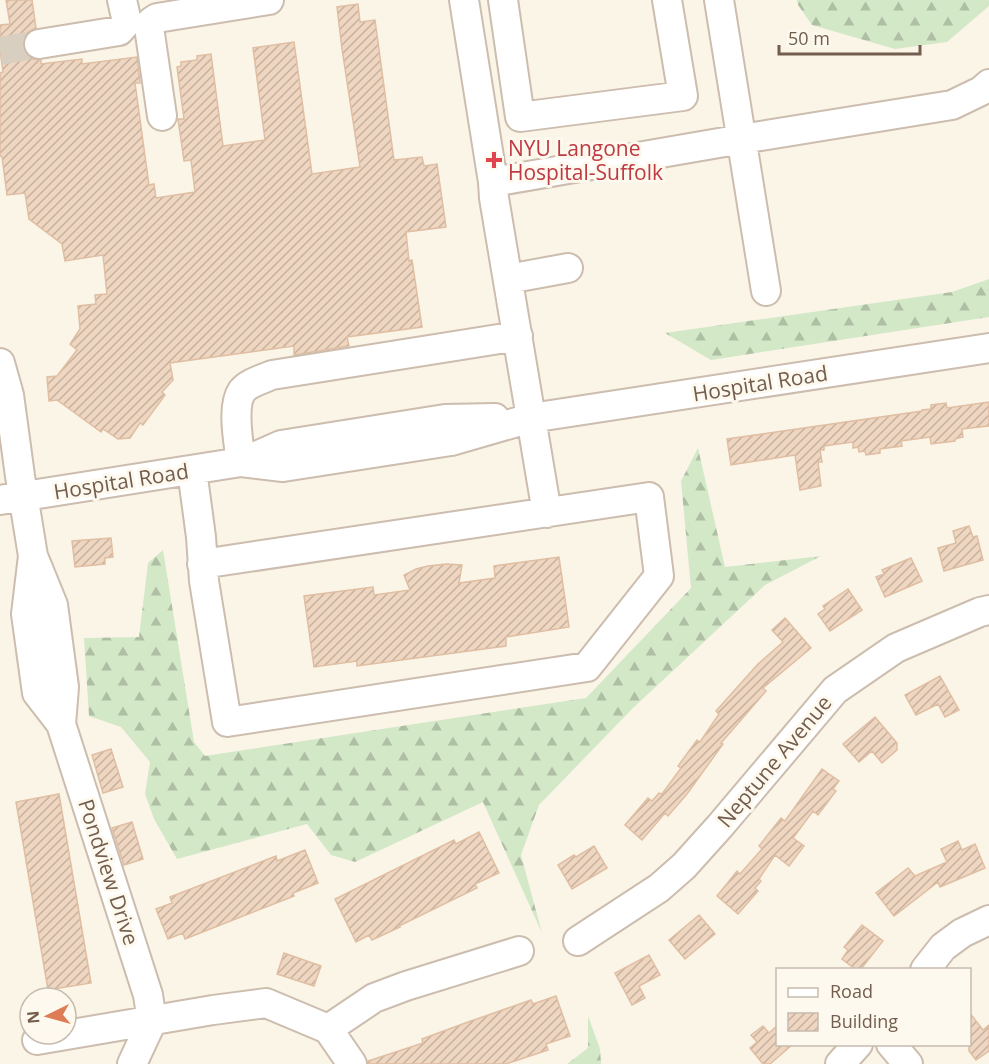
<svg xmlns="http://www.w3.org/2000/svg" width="989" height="1064" font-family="'Open Sans',sans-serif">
  <defs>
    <pattern id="forest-firs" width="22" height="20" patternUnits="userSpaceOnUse" patternTransform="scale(1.5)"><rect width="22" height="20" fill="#d2e8c7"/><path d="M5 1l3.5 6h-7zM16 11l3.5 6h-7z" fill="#afbfa4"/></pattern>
    <pattern id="building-hatch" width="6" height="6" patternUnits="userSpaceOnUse" patternTransform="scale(1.5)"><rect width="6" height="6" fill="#efd6c1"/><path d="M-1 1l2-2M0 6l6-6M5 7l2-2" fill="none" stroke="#c6b19f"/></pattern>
  </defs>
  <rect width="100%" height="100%" fill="#fbf5e8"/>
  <!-- forest -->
  <path fill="url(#forest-firs)" d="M797,0H989V6L947,42L895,49L812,25L798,5Z
    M989,279V317L711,360L665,333L952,292Z
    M698,448L725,567L821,556L765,585L633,708L539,805L521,855L542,933L483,802L355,862L331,855L307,824L177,859L154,819L145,794L150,762L121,727L89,716L84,638L139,637L148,563L163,550L194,742L205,756L586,698L691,588L681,481Z
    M588,1016L600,1049L601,1064H567L588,1048Z"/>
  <!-- building -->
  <path fill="url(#building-hatch)" stroke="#e0bea2" stroke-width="1.5" d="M6,0H32L36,28L28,32L23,39V46L27,55L33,59L41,60V64L82,59V64L137,57L140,83H135L149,185L154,184L156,198L195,192L191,160L184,161L178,119H184L177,67L181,66V62L197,60V56L211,54L223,146L265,140L253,48L294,42L312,174L360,167L342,49L337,7L358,4L360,22L375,20L394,160L422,157L424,166L437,164L446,227L406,232L409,261L412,260L422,327L347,337L349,346L294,355V346L170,363L173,380L162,392L165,395L143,425L140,423L130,438L118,439L103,429L101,432L57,400L49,401L47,377L57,376L77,350L70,344L80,329L78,306L96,304L95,295L107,294L103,255L65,261L62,244L29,219L25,193L7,195L2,157L0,156V73L3,72L0,50V25L10,24Z
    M989,402V426L962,429L963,437L955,439V441L931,444L930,437L901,441L902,446L880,449V453L866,455L865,451L859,452L858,447L853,448V442L824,446V450H820L822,462H818L821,486L800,490L795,455L731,465L727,439L922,411V410L931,409V405L946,403L947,408Z
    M969,526L973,537L977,536L983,560L944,571L938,548L956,543L953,531Z
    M111,538L113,557L105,558V564L75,567L72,541Z
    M559,557L569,627L506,637V646L357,666V661L314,667L304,596L373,587L374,595L410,590L404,575L416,569L428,566L446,564L462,565L459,583L495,578L494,566Z
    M911,558L922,581L885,597L876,577L884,574L882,570Z
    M848,589L862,610L830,631L818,614L825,609L823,606Z
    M785,618L811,648L763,688L766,691L721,743L723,744L687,794L668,816L665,813L642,840L625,825L648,798L652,801L659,793L662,794L681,768L678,766L697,740L700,742L719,714L716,711L758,664L783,642L772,630Z
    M940,676L959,710L945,717L938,704L916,715L905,695Z
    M875,717L897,743V750L882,763L872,751L859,762L843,744Z
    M111,749L123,787L103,793L92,755Z
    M822,769L839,781L833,789L836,791L818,815L813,811L793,838L804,846L789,866L775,855L759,879L761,881L755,888L758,891L738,914L717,896L737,871L740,874L762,849L759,846L781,818L785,821Z
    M59,794L91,983L48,990L16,802Z
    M132,822L143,859L124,865L112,828Z
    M479,832L499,873L475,884L477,888L399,926L400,927L372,940L369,935L356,942L335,899L454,840L456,844Z
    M958,841L962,850L975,844L985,868L940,887L938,882L894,916L876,893L908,868L915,876L947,862L941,849Z
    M594,846L607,868L572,889L558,865L574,855L576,857Z
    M305,850L318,883L293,893L294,896L185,939L183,933L168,939L156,909L172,903L170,897L276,856L277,861Z
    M699,915L715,934L685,959L669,940Z
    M862,925L883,941L861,969H855L842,959L848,950L844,947Z
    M284,953L321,966L314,986L277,974Z
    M649,955L660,975L639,986L645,998L632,1005L615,973Z
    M556,996L570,1036L546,1044L548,1050L506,1064H368V1061L423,1043L422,1039L468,1022L531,1000L533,1004Z
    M969,1012L983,1030L989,1025V1051L976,1060L969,1051Z
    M763,1026L769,1033L777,1026V1044H793L770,1064H763L750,1048L757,1042L751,1035Z"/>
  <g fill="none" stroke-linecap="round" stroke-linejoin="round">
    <!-- minor-tunnel -->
    <path stroke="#d9cfc1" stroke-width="28" stroke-dasharray="28 14" stroke-linecap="butt" d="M0,51L39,44"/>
    <!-- minor casing -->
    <g stroke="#ccbdae" stroke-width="32">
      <path id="minor" d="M464,0L493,182L494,198L547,513
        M503,0L520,117L683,96L667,0
        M719,0L766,291
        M39,44L119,31L127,22L122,0
        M162,116L149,27L151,22L157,18L269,0
        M493,182L742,139L952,105L981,91L989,84
        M508,279L568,268
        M0,363L9,395L20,476L33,556L53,605L64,687L61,724
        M241,462C239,444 231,407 242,391C248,383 263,379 272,375L518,336
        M243,462L281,445L445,419L495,418
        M192,470L201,537L204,581L227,722L587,667L659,576L649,497L202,564
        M0,500L241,462L283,467L451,441L531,418L989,348
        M33,556L26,614L37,693L61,724L148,995L152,1021L132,1064
        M578,941L659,888L684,866L720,826L835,690L896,648L980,612L989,610
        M925,970L943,947L962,933L989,920
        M328,1029L374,998L406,986L519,951
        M37,1040L213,1010L266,1003L328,1029L352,1064
        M891,1044L908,1064
        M840,1064L858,1044"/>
    </g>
    <!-- minor -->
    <use href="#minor" stroke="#fff" stroke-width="28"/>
  </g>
  <!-- markers -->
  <path fill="#e0444e" stroke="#fef9ee" stroke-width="2" d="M491 151h6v6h6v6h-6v6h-6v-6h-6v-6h6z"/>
  <g text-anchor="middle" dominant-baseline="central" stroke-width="6" stroke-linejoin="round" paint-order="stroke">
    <!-- health labels -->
    <g font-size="21" fill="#be3a42" stroke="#fef9ee" text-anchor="start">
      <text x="508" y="148">NYU Langone<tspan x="508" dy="24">Hospital-Suffolk</tspan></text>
    </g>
    <!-- street labels -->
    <g font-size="21" fill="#735d4d" stroke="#fef9ee">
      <text transform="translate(760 383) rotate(-9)">Hospital Road</text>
      <text transform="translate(121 481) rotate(-9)">Hospital Road</text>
      <text transform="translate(774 761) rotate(-50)">Neptune Avenue</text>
      <text transform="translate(109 872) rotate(72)">Pondview Drive</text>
    </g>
  </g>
  <!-- legend -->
  <rect x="776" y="968" width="195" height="78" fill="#fef9ee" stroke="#c6bbae" stroke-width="1.5"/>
  <rect x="788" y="988" width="30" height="9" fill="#ffffff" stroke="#c6bbae" stroke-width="1.5"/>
  <text x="830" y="998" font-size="18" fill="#735d4d">Road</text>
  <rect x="788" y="1013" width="30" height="18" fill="url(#building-hatch)" stroke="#c6bbae" stroke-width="1.5"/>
  <text x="830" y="1028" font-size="18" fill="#735d4d">Building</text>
  <!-- north arrow -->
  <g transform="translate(48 1016) rotate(265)"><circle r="28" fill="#fef9ee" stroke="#c6bbae" stroke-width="1.5"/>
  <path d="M0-4.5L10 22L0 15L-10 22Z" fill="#dd7c55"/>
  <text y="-9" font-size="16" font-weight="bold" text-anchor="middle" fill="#735d4d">N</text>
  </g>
  <!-- scale -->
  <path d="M779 45v9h141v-9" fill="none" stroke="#735d4d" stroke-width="3"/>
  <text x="788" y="45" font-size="18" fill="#735d4d" stroke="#fef9ee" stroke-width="4.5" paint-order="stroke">50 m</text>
</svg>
